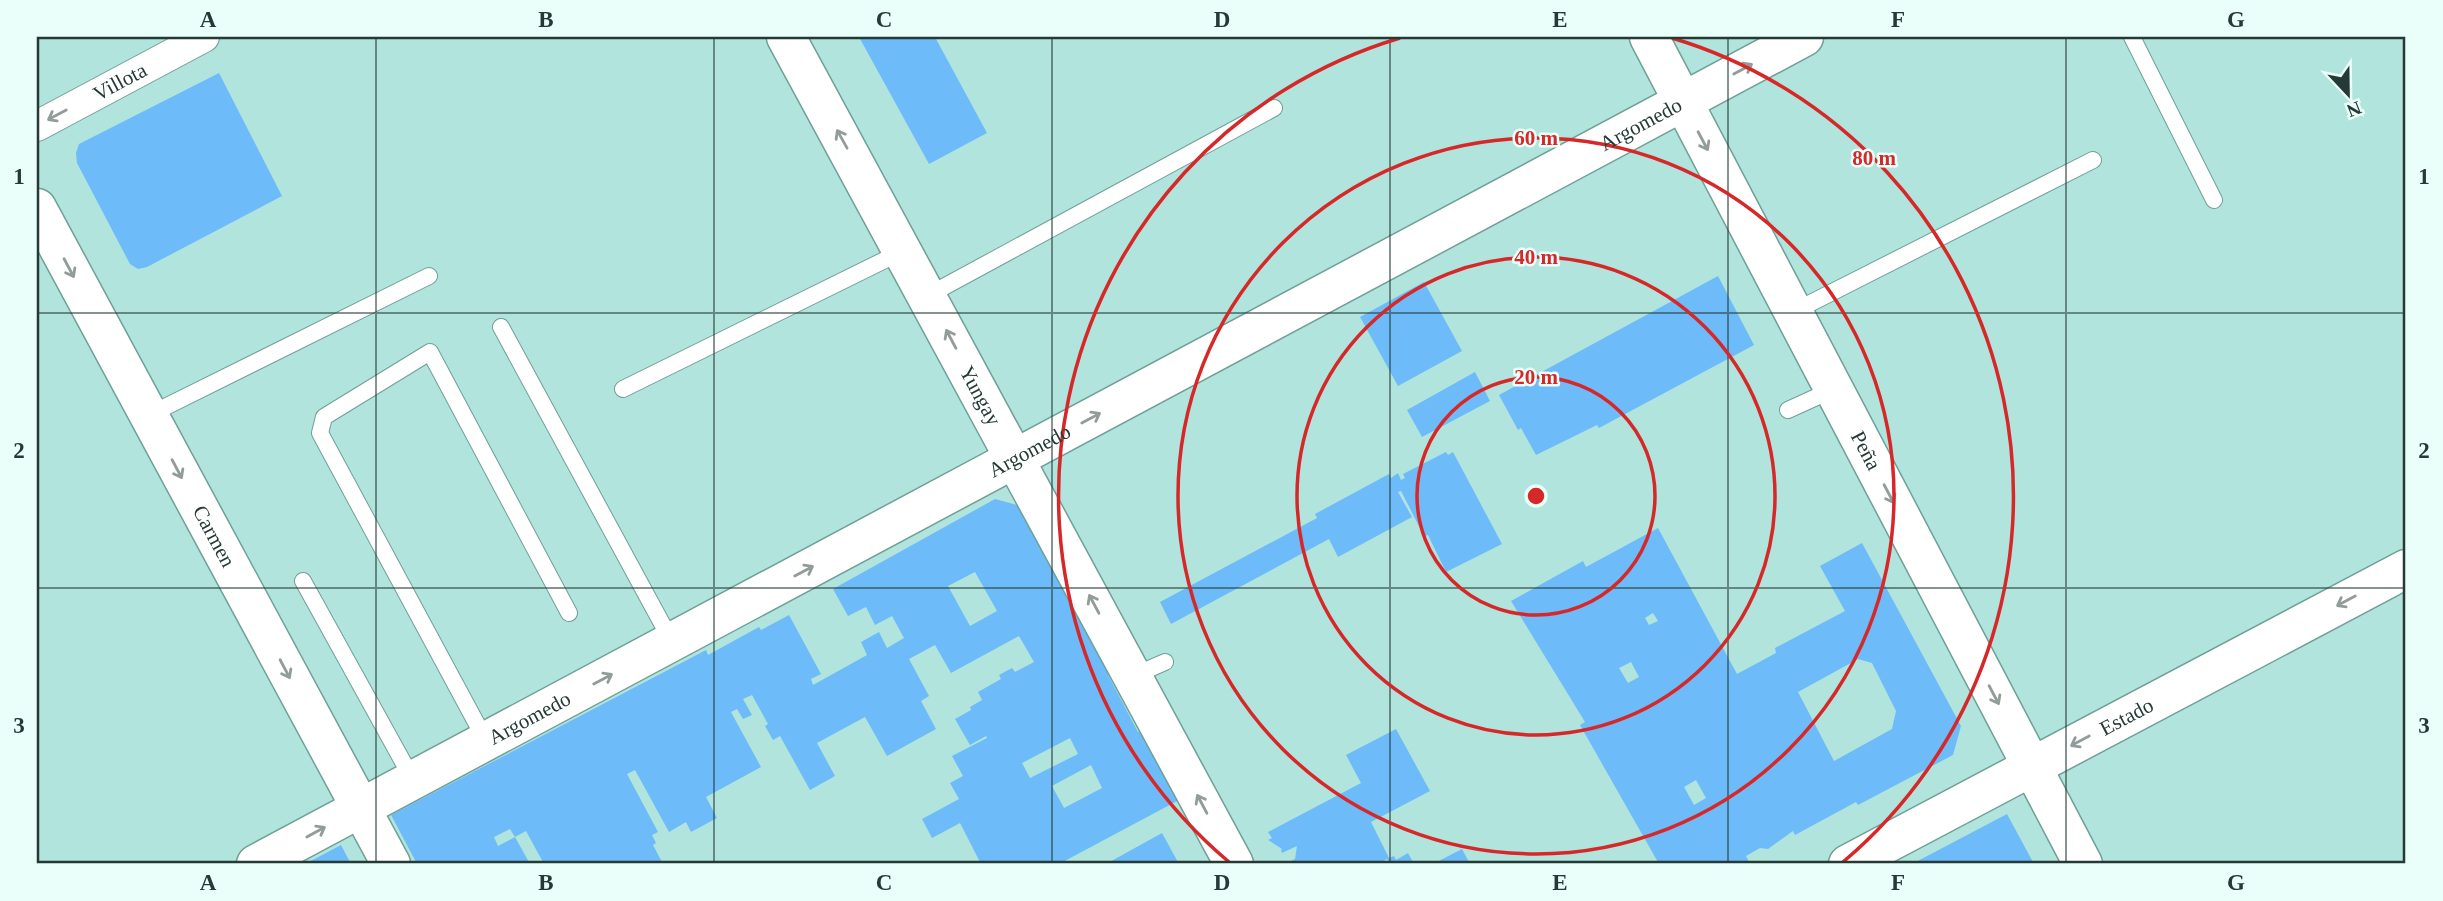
<svg xmlns="http://www.w3.org/2000/svg" width="2443" height="901" font-family="Georgia,serif">
  <rect width="100%" height="100%" fill="#b1e4dc"/>
  <!-- building -->
  <path fill="#6dbbf9" fill-rule="evenodd" d="M859,37H935L987,133L929,164Z
    M219,73L282,196L147,267L138,269L130,264L77,163L76,153L79,144Z
    M1718,276L1754,345L1599,428L1597,425L1536,455L1521,428L1518,430L1499,395Z
    M1424,282L1462,351L1398,386L1360,317Z
    M1475,372L1490,401L1422,437L1407,410Z
    M1446,452L1448,455L1453,452L1502,544L1446,572L1428,535L1424,536L1401,491L1398,492L1412,517L1338,557L1329,539L1171,624L1160,602L1317,518L1315,514L1389,474L1391,478L1398,473L1401,480L1405,478L1403,474Z
    M995,499L1021,506L1111,673L1108,675L1138,732L1142,730L1179,800L1059,864H981L960,823L932,838L922,819L959,799L950,783L963,776L952,756L987,738L986,736L970,745L955,719L971,710L970,707L982,700L978,692L1001,679L999,675L1012,668L1015,672L1034,662L1019,636L951,673L935,645L909,659L929,696L921,701L936,729L887,756L865,717L817,743L835,776L810,790L780,736L773,740L765,726L768,724L752,695L743,699L752,715L743,719L737,709L731,712L761,767L706,797L717,818L691,832L686,822L669,832L635,770L627,774L658,832L652,835L656,843L653,845L663,864H544L526,831L515,837L530,864H417L391,815L706,650L708,655L759,627L761,630L789,615L821,674L811,679L813,685L867,655L861,642L879,632L887,648L904,638L892,616L875,625L866,607L848,616L833,589ZM975,572L997,611L970,626L948,586ZM1070,738L1078,754L1030,778L1022,763ZM1091,765L1102,788L1064,808L1052,786ZM510,829L515,837L498,846L494,837Z
    M1658,528L1737,674L1776,653L1775,648L1845,611L1820,566L1862,543L1961,726L1953,755L1858,805L1856,802L1795,835L1793,831L1768,849L1760,848L1746,856L1750,864H1659L1580,725L1585,722L1511,601L1583,561L1586,567ZM1653,613L1658,621L1649,625L1645,618ZM1858,659L1872,663L1896,711L1892,729L1834,761L1798,692ZM1631,662L1639,677L1628,683L1619,668ZM1696,780L1706,798L1694,805L1684,787Z
    M1396,729L1430,791L1371,822L1389,858L1394,856L1396,860L1408,853L1414,864H1390L1387,859L1379,864H1286L1295,859L1297,846L1282,853L1281,850L1282,849L1268,840L1272,838L1268,832L1361,783L1346,755Z
    M2007,814L2034,864H1912Z
    M1162,833L1179,864H1106Z
    M341,845L351,864H305Z
    M1462,849L1470,864H1433Z"/>
  <g fill="none" stroke-linecap="round" stroke-linejoin="round">
    <!-- service casing -->
    <g stroke="#6fa098" stroke-width="18">
      <path id="service" d="M2132,37L2214,200
        M927,296L1274,108
        M1793,312L2093,160
        M501,327L672,642
        M623,389L903,251
        M1788,410L1834,389
        M149,415L429,276
        M303,581L413,780
        M1133,676L1165,662
        M486,741L320,433L324,417L430,352L569,613"/>
    </g>
    <!-- minor casing -->
    <g stroke="#6fa098" stroke-width="32">
      <g id="minor">
        <path id="s1" d="M37,126L204,37"/>
      </g>
    </g>
    <!-- tertiary casing -->
    <g stroke="#6fa098" stroke-width="41">
      <g id="tertiary">
        <path id="s2" d="M786,37L1234,864"/>
        <path id="s3" d="M1649,37L2083,864"/>
        <path id="s4" d="M37,208L391,864"/>
        <path id="s5" d="M256,864L1804,37"/>
        <path id="s6" d="M1848,864L2406,569"/>
      </g>
    </g>
    <!-- service -->
    <use href="#service" stroke="#fff" stroke-width="16"/>
    <!-- minor -->
    <use href="#minor" stroke="#fff" stroke-width="30"/>
    <!-- tertiary -->
    <use href="#tertiary" stroke="#fff" stroke-width="38"/>
  </g>
  <!-- one-way arrows -->
  <defs><path id="oneway-shaft" d="M-6 0H5M1.5-3L5.5 0L1.5 3" fill="none" stroke-width="1.6" stroke-linecap="round" stroke-linejoin="round" transform="scale(1.75)"/></defs>
  <g stroke="#929c9a">
    <use href="#oneway-shaft" transform="translate(1743 69) rotate(-28)"/>
    <use href="#oneway-shaft" transform="translate(57 115) rotate(152)"/>
    <use href="#oneway-shaft" transform="translate(842 139) rotate(-119)"/>
    <use href="#oneway-shaft" transform="translate(1703 141) rotate(62)"/>
    <use href="#oneway-shaft" transform="translate(69 268) rotate(62)"/>
    <use href="#oneway-shaft" transform="translate(951 339) rotate(-118)"/>
    <use href="#oneway-shaft" transform="translate(1091 418) rotate(-28)"/>
    <use href="#oneway-shaft" transform="translate(177 469) rotate(62)"/>
    <use href="#oneway-shaft" transform="translate(1889 494) rotate(62)"/>
    <use href="#oneway-shaft" transform="translate(804 571) rotate(-28)"/>
    <use href="#oneway-shaft" transform="translate(2346 601) rotate(152)"/>
    <use href="#oneway-shaft" transform="translate(1094 604) rotate(-118)"/>
    <use href="#oneway-shaft" transform="translate(285 669) rotate(62)"/>
    <use href="#oneway-shaft" transform="translate(603 679) rotate(-28)"/>
    <use href="#oneway-shaft" transform="translate(1994 695) rotate(62)"/>
    <use href="#oneway-shaft" transform="translate(2080 741) rotate(152)"/>
    <use href="#oneway-shaft" transform="translate(1202 804) rotate(-118)"/>
    <use href="#oneway-shaft" transform="translate(316 832) rotate(-29)"/>
  </g>
  <!-- grid -->
  <path fill="none" stroke="#253a36" stroke-width="2" stroke-opacity="0.55" d="M376,37V864M714,37V864M1052,37V864M1390,37V864M1728,37V864M2066,37V864M37,313H2406M37,588H2406"/>
  <!-- distance rings -->
  <g fill="none" stroke="#d62828" stroke-width="3.5">
    <circle cx="1536" cy="496" r="119"/>
    <circle cx="1536" cy="496" r="239"/>
    <circle cx="1536" cy="496" r="358"/>
    <path d="M1229 862A478 478 0 0 1 1400 38M1672 38A478 478 0 0 1 1843 862"/>
  </g>
  <g text-anchor="middle" dominant-baseline="central" stroke-width="5" stroke-linejoin="round" paint-order="stroke">
    <!-- street labels -->
    <g font-size="21" fill="#253a36" stroke="#eafefa">
      <text stroke="none"><textPath href="#s1" startOffset="94">Villota</textPath></text>
      <text stroke="none"><textPath href="#s5" startOffset="1570">Argomedo</textPath></text>
      <text stroke="none"><textPath href="#s2" startOffset="408">Yungay</textPath></text>
      <text stroke="none"><textPath href="#s5" startOffset="877">Argomedo</textPath></text>
      <text stroke="none"><textPath href="#s3" startOffset="467">Peña</textPath></text>
      <text stroke="none"><textPath href="#s4" startOffset="373">Carmen</textPath></text>
      <text stroke="none"><textPath href="#s6" startOffset="315">Estado</textPath></text>
      <text stroke="none"><textPath href="#s5" startOffset="310">Argomedo</textPath></text>
    </g>
  </g>
  <circle cx="1536" cy="496" r="10" fill="#d62828" stroke="#eafefa" stroke-width="3.5"/>
  <g font-size="21" text-anchor="middle" font-weight="bold" fill="#d62828" stroke="#eafefa" stroke-width="5" stroke-linejoin="round" paint-order="stroke">
    <text x="1536" y="145">60 m</text>
    <text x="1874" y="165">80 m</text>
    <text x="1536" y="264">40 m</text>
    <text x="1536" y="384">20 m</text>
  </g>
  <!-- border -->
  <rect width="2443" height="901" fill="none" stroke="#eafefa" stroke-width="77"/>
  <!-- north arrow -->
  <g transform="translate(2348 94) rotate(158)" stroke="#eafefa" stroke-width="5" paint-order="stroke">
  <path d="M0-5L12 26L0 18L-12 26Z" fill="#253a36"/>
  <text y="-10" font-size="19" font-weight="bold" text-anchor="middle" fill="#253a36">N</text>
  </g>
  <rect x="38" y="38" width="2366" height="824" fill="none" stroke="#253a36" stroke-width="2.5"/>
  <g font-size="23" text-anchor="middle" font-weight="bold" fill="#253a36">
    <text x="208" y="27">A</text>
    <text x="546" y="27">B</text>
    <text x="884" y="27">C</text>
    <text x="1222" y="27">D</text>
    <text x="1560" y="27">E</text>
    <text x="1898" y="27">F</text>
    <text x="2236" y="27">G</text>
    <text x="19" y="184">1</text>
    <text x="2424" y="184">1</text>
    <text x="19" y="458">2</text>
    <text x="2424" y="458">2</text>
    <text x="19" y="733">3</text>
    <text x="2424" y="733">3</text>
    <text x="208" y="890">A</text>
    <text x="546" y="890">B</text>
    <text x="884" y="890">C</text>
    <text x="1222" y="890">D</text>
    <text x="1560" y="890">E</text>
    <text x="1898" y="890">F</text>
    <text x="2236" y="890">G</text>
  </g>
</svg>
